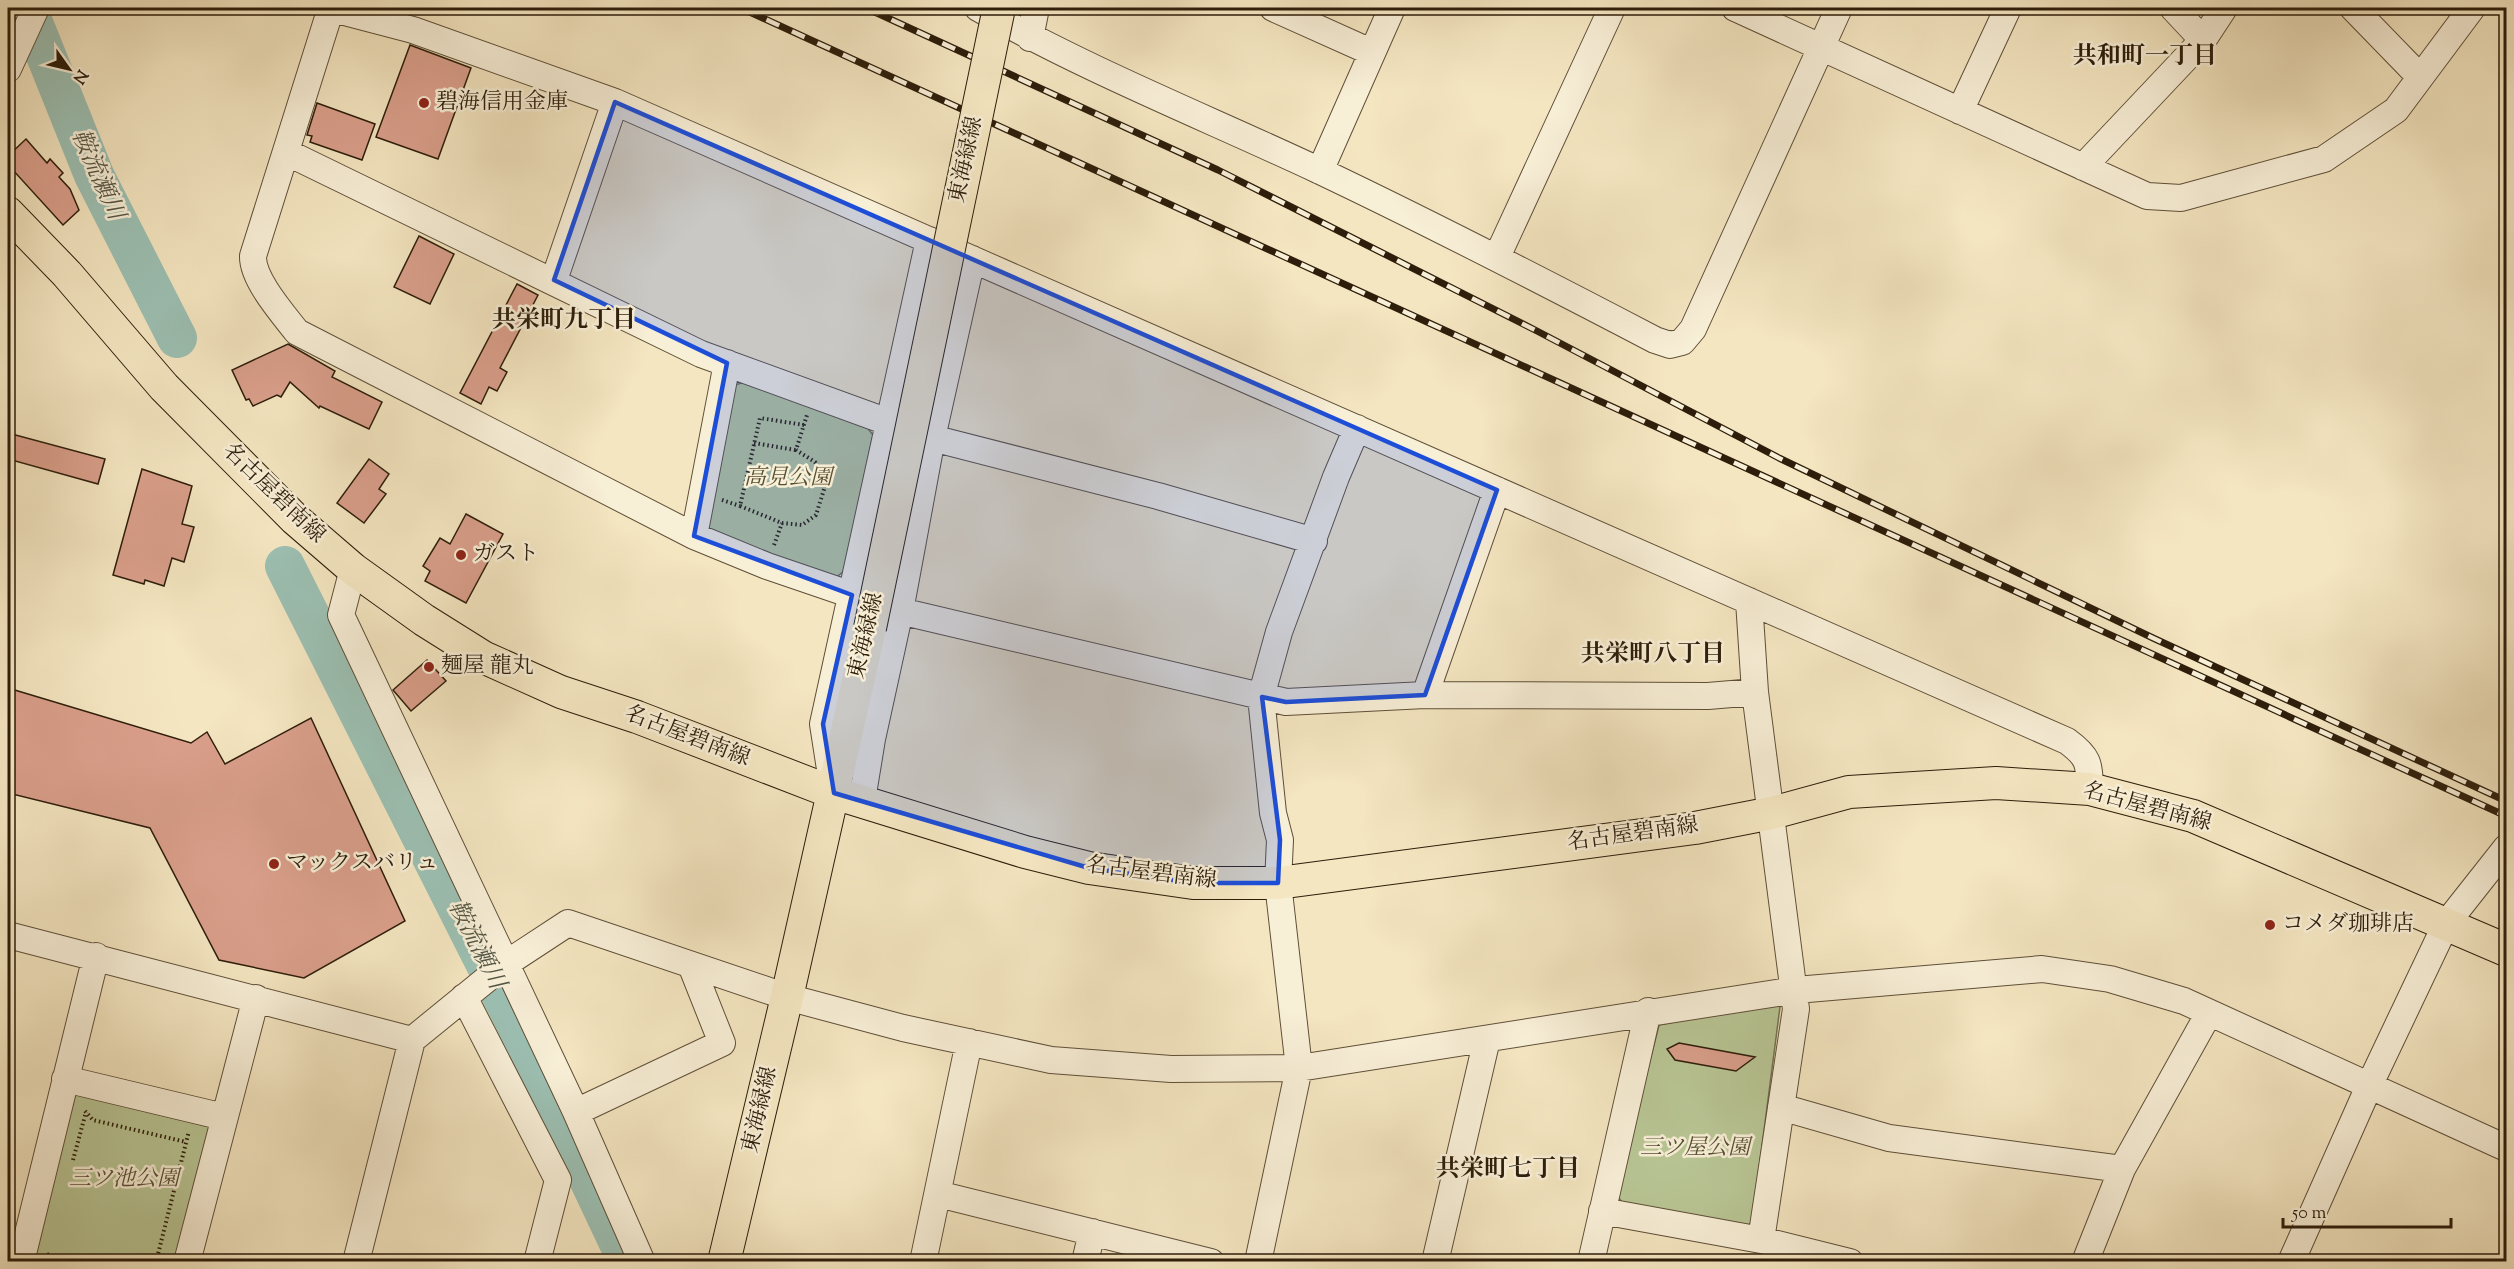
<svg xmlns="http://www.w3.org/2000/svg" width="2514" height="1269" font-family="'Sorts Mill Goudy','Noto Serif JP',serif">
  <rect width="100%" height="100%" fill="#f4e6c1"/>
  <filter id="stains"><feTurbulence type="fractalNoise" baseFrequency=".00333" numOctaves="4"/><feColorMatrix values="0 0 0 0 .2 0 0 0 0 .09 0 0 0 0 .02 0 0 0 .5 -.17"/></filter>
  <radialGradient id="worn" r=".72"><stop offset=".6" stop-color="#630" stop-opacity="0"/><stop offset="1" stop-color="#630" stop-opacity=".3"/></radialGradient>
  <!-- green -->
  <path fill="#b9c695" stroke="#737250" stroke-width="1.5" d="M745,382L866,426L873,435L844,571L833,580L713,531L704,524L731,386Z
    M1773,1003L1780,1007L1752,1223L1743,1229L1624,1205L1616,1194L1659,1025Z
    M71,1093L214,1128L178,1261L27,1262Z"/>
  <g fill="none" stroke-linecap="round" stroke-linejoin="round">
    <!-- river -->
    <path stroke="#9cc0b3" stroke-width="40" d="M27,8L94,175L177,338
      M285,566L510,1012L628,1262"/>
  </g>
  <!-- building -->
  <path fill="#da9f8b" stroke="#2d1d0a" stroke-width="1.5" d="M410,45L471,68L438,159L376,137Z
    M317,103L375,124L362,160L310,142L312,136L307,135Z
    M26,139L47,163L50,159L63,173L59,177L70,189L79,210L63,225L11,168L8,156Z
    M419,236L454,254L430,304L394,287Z
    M517,284L538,295L500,368L507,372L497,391L489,387L481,404L460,393Z
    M288,344L335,371L332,377L382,402L369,429L320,406L319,408L290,382L281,397L277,395L253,406L249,399L246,400L232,370Z
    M8,433L105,459L98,484L8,459Z
    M369,459L389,474L379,489L386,494L364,523L337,503Z
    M142,469L192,486L182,524L194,527L184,562L172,558L164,586L145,580L144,584L113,575Z
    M466,514L503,534L466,603L425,581L430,571L423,566L440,538L450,544Z
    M427,660L446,681L411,711L393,690Z
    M8,688L191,743L207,732L225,764L311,718L405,921L304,978L219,960L150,828L8,793Z
    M1679,1043L1755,1057L1736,1071L1675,1060L1667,1049Z"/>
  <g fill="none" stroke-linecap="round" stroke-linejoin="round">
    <!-- minor casing -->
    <g stroke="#5f4f38" stroke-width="28">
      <path id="minor" d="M329,8L413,30L615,102L2067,741C2089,757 2089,763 2090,789
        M331,8L253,256C252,279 283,314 297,332L694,536L767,566L852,595
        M978,8C1087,70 1205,117 1318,170C1432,224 1544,282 1655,340L1670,345L1682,342L1693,329L1839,8
        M1273,8L1371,52
        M1735,8L2147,196L2181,198L2324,159L2396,110L2472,8
        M2173,8L2203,40
        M2353,8L2420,77
        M1030,38L1036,8
        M8,69L36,8
        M1960,111L2008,8
        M286,152L701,354L932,438L1158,496L1314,541
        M2083,167L2203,40L2224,8
        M1320,171L1392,8
        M1497,257L1612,8
        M554,280L615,102
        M694,536L727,363
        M353,569L341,615L576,1112L642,1262
        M1749,601L1755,692L1796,1009L1761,1240
        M900,611L1286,702L1425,695L1708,696L1755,692
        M1425,695L1497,490
        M832,782L823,724L929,240
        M862,800L872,739L900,611L932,438L972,259
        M8,935L412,1040
        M464,997L558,1180L537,1262
        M65,1079L224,1117
        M1781,1107L1889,1138L2122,1169
        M576,1112L722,1043L691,965
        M938,1194L1211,1262
        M1602,1211L1761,1240L1850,1262
        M21,1262L96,956
        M187,1262L256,998
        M356,1262L412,1040L504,965L568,923L787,997L903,1028L1051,1060L1171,1069L1299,1068L1796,990L2042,969L2110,979L2184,1001L2506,1148
        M923,1262L969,1042
        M1085,1262L1092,1232
        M1258,1262L1299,1068L1278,883L1280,840L1273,813L1261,697L1279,632L1336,477L1357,428
        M1435,1262L1487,1039
        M1591,1262L1648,1011
        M2085,1262L2122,1169L2209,1013
        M2291,1262L2370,1084L2446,924L2506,848"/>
    </g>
    <!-- major casing -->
    <g stroke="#2d1d0a" stroke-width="34">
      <path id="major" d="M8,213L67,274L164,387L295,519L353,569L424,620L483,657L561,692L637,717L834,793L1025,852L1089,868L1193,883H1278L1695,828L1772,813L1849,792L1996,783L2090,789L2193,816L2506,950
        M724,1262L787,997L870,628"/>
    </g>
    <!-- path -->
    <path stroke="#2d1d0a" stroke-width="4" stroke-dasharray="1.5 3" stroke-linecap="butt" d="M804,425L760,418L740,506L782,523L802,525L816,515L827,480L815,462L796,450L807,415
      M754,443L796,450
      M722,500L740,506
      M774,545L782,523
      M85,1111L93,1120L186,1142
      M73,1160L86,1112
      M47,1254L65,1262
      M156,1262L189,1131"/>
    <!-- minor -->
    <use href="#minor" stroke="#f8efd7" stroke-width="26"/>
    <!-- major -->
    <use href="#major" stroke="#f4e6c1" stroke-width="32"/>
    <!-- rail casing -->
    <g stroke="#2d1d0a" stroke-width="7">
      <path id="rail" d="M741,8L2506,816
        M866,8L1218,170L1537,331L1779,458L2153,638L2506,801"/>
    </g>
    <!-- rail -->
    <use href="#rail" stroke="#f8efd7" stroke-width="4.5" stroke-dasharray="14" stroke-linecap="butt"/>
    <!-- major-bridge casing -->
    <g stroke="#2d1d0a" stroke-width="34" stroke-linecap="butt">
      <path id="major-bridge" d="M870,628L999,8"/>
    </g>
    <!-- major-bridge -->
    <use href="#major-bridge" stroke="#f4e6c1" stroke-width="32"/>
  </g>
  <!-- marked area -->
  <path fill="#1d4ed8" fill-opacity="0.2" stroke="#1d4ed8" stroke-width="4.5" stroke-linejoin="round" d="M615,102L1497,490L1425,695L1286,702L1262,697L1280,840L1278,883H1193L1089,868L834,793L823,724L852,595L694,536L727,363L554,280Z"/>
  <!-- markers -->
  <g fill="#8f2418" stroke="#f8efd7" stroke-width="2">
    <circle cx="424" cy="103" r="6"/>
    <circle cx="461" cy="555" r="6"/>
    <circle cx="429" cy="667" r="6"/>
    <circle cx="274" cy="864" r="6"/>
    <circle cx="2270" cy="925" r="6"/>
  </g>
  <g text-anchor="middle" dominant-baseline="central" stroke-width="5" stroke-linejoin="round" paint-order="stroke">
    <!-- poi labels -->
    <g font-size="22" fill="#2d1d0a" stroke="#f8efd7" text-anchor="start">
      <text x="436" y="103">碧海信用金庫</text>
      <text x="473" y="555">ガスト</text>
      <text x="441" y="667">麺屋 龍丸</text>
      <text x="286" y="864">マックスバリュ</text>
      <text x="2282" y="925">コメダ珈琲店</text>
    </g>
    <!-- street labels -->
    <g font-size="22" fill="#2d1d0a" stroke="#f8efd7">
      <text transform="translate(967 160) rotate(-78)">東海緑線</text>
      <text transform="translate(273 494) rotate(44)">名古屋碧南線</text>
      <text transform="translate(867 636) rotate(-77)">東海緑線</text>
      <text transform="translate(687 737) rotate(21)">名古屋碧南線</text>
      <text transform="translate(2147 808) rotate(15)">名古屋碧南線</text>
      <text transform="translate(1633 835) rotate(-8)">名古屋碧南線</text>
      <text transform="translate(1151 874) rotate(7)">名古屋碧南線</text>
      <text transform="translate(761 1110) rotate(-77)">東海緑線</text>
    </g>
    <!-- park labels -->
    <g font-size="22" font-style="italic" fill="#575034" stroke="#f8efd7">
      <text x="788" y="479">高見公園</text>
      <text x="1695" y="1149">三ツ屋公園</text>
      <text x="124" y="1180">三ツ池公園</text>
    </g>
    <!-- neighbourhood labels -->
    <g font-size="24" font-weight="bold" fill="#2d1d0a" stroke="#f8efd7">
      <text x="2145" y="57">共和町一丁目</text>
      <text x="564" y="321">共栄町九丁目</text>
      <text x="1653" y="655">共栄町八丁目</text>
      <text x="1508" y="1170">共栄町七丁目</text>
    </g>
    <!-- water labels -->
    <g font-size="24" font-style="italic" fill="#545645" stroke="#f8efd7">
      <text transform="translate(97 175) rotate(66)">鞍流瀬川</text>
      <text transform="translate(476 945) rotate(63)">鞍流瀬川</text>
    </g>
  </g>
  <!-- margin -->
  <rect width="2514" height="1269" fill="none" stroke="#f4e6c1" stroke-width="30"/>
  <rect x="9" y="9" width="2496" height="1251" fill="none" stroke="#2d1d0a" stroke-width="3"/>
  <rect x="15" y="15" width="2484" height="1239" fill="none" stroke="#2d1d0a" stroke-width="1.5"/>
  <!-- north arrow -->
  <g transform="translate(69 69) rotate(124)" stroke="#f8efd7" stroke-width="4.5" paint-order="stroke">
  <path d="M0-4.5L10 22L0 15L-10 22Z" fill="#2d1d0a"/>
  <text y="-9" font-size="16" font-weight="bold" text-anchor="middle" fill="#2d1d0a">N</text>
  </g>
  <!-- scale -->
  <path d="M2283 1218v9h168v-9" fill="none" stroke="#2d1d0a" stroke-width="3"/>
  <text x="2292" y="1218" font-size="18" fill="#2d1d0a" stroke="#f8efd7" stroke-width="4.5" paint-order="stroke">50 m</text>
  <rect width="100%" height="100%" filter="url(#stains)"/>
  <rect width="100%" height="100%" fill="url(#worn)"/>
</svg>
